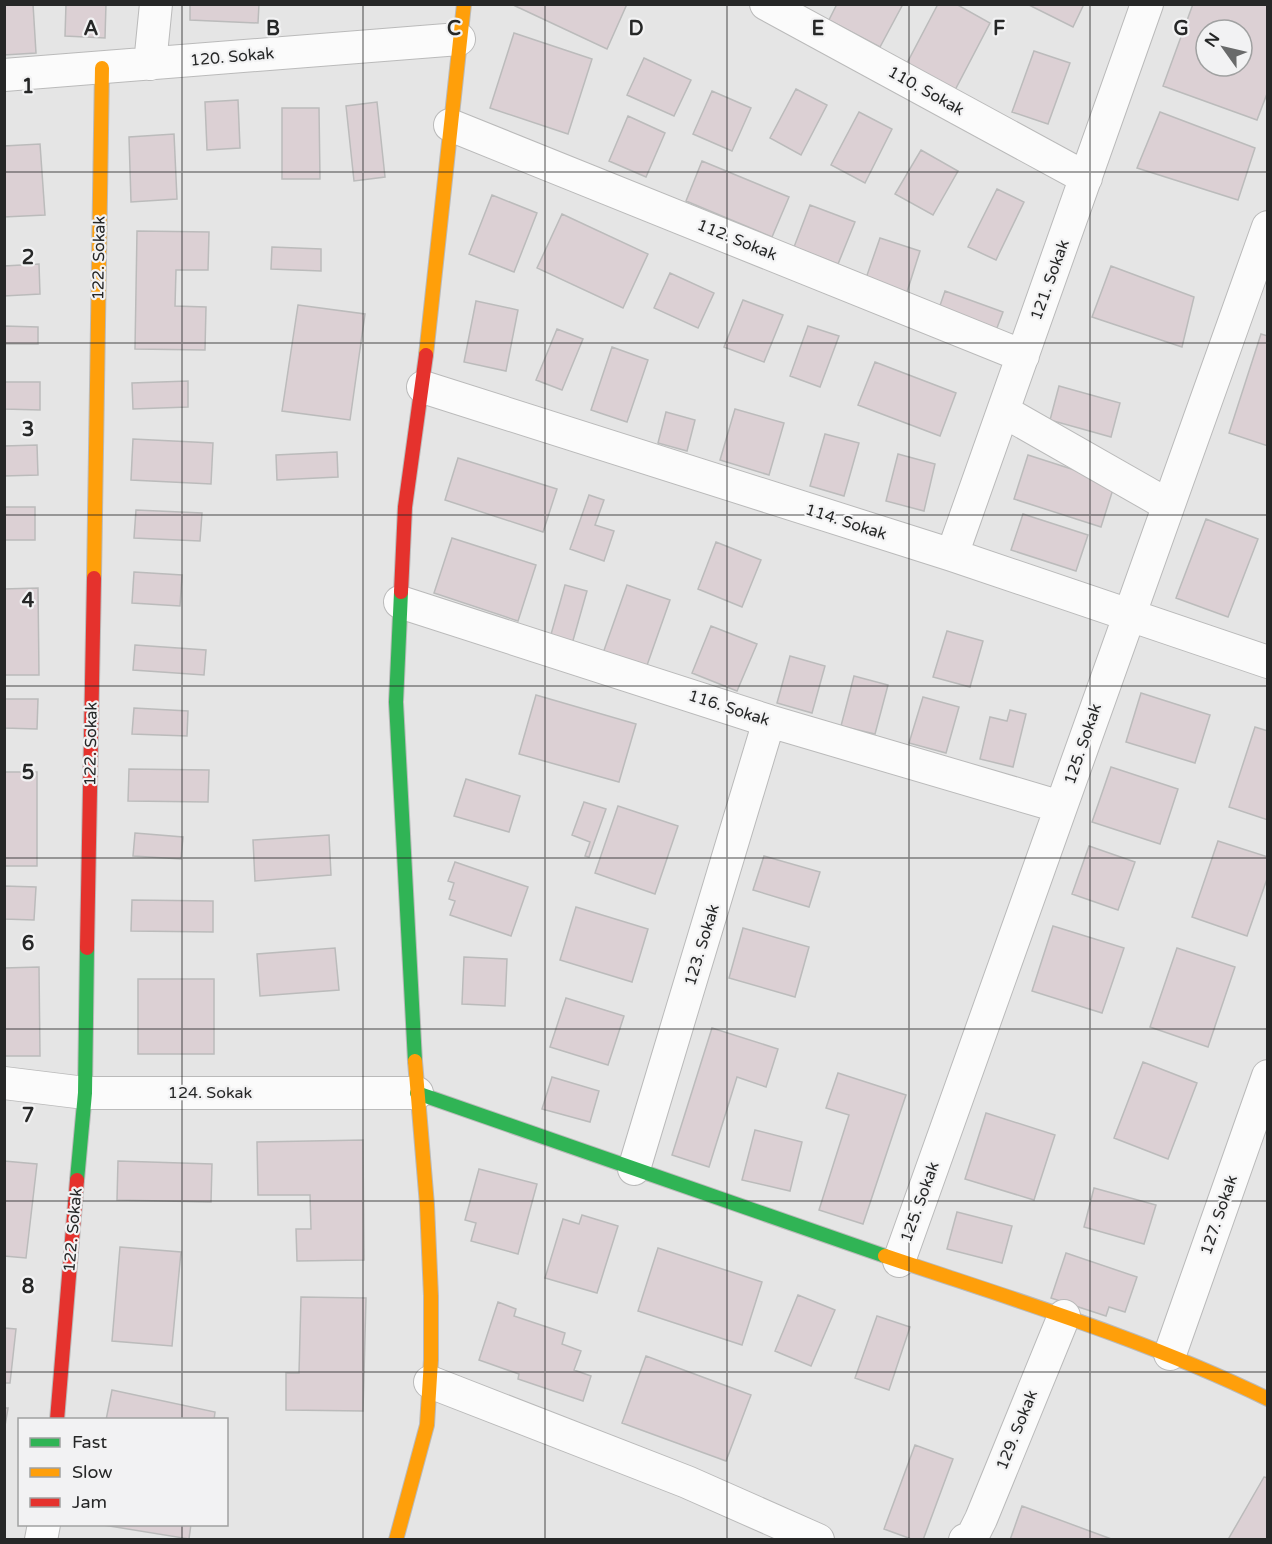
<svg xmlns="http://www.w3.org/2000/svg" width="1272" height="1544" font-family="'Varela Round',sans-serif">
  <rect width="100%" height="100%" fill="#e5e5e5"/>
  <!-- building -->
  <path fill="#dcd0d4" stroke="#bbb" stroke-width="1.5" fill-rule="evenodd" d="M4,4H33L36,53L4,55Z
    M66,4H106L105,38L65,36Z
    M190,4H259L258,23L190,20Z
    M511,4H627L607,49Z
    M837,4H903L880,47L829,20Z
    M938,4H956L990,23L954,92L905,67Z
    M1027,4H1084L1073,27Z
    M1193,4H1268V91L1257,120L1163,86ZM1206,30H1242V66H1206Z
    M514,33L592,59L568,134L490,108Z
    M1034,51L1070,63L1048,124L1012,112Z
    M644,58L691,80L674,116L627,95Z
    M796,89L827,105L801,155L770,138Z
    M712,91L751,108L732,151L693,134Z
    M238,100L240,148L207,150L205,102Z
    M377,102L385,177L354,181L346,106Z
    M282,108H319L320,179H282Z
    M859,112L892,129L865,183L831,165Z
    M1160,112L1255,148L1238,200L1137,168Z
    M628,116L665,133L646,177L609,161Z
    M174,134L177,199L131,202L129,137Z
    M40,144L45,215L4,217V146Z
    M921,150L958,171L933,215L895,194Z
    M702,161L789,197L772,237L686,201Z
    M997,189L1024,202L996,260L968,247Z
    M492,195L537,213L514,272L469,254Z
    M810,205L855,222L838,264L794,247Z
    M562,214L648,254L623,308L537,268Z
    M137,231L209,232L208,270H176L175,306L206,307L205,350L135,349Z
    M880,238L920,251L906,295L865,281Z
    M272,247L321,249V271L271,269Z
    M39,264L40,294L4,296V266Z
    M1111,266L1194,297L1182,347L1092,317Z
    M670,273L714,293L698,328L654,308Z
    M945,291L1003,312L992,341L935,320Z
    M743,300L783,315L764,362L724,347Z
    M476,301L518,310L506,371L464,362Z
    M298,305L365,314L350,420L282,411Z
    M4,326L38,327V344H4Z
    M808,326L839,336L820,387L790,376Z
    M557,329L583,339L562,390L536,380Z
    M1261,334L1268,336V446L1229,433Z
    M612,347L648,360L627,422L591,410Z
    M875,362L956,393L940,436L858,405Z
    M188,381V407L133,409L132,383Z
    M4,382H40V410L4,409Z
    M1059,386L1120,403L1111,437L1050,420Z
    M735,409L784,423L769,475L720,460Z
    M666,412L695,420L687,451L658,443Z
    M825,434L859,443L844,496L810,486Z
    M133,439L213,443L211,484L131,480Z
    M37,445L38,475L4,476V446Z
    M337,452L338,477L277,480L276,455Z
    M898,454L935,464L924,511L886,501Z
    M1028,455L1115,483L1101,527L1014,499Z
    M458,458L557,489L543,532L445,500Z
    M589,495L604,500L595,525L614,531L604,561L570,549Z
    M4,507H35V540H4Z
    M136,510L202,513L200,541L134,538Z
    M1023,514L1088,535L1076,571L1011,550Z
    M1206,519L1258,539L1228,617L1176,598Z
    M452,538L536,565L518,621L434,593Z
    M716,542L761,560L742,607L698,589Z
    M134,572L182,575L180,606L132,603Z
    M565,585L587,591L572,644L550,638Z
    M627,585L670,600L645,671L602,656Z
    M38,588L39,675H4V589Z
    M711,626L757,644L737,691L692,673Z
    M947,631L983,641L970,687L933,677Z
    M135,645L206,650L204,675L133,670Z
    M790,656L825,666L812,713L777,703Z
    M854,676L888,685L875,734L841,726Z
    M1141,693L1210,715L1195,763L1126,742Z
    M536,695L636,724L619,782L519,754Z
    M923,697L959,707L946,753L909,743Z
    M4,699H38L37,729L4,728Z
    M134,708L188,711L187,736L132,734Z
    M1010,710L1026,714L1013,767L980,759L990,717L1007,721Z
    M1255,727L1268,731V820L1229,807Z
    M1111,767L1178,789L1160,844L1092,822Z
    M129,769L209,770L208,802L128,801Z
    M4,772H37V866H4Z
    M466,779L520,796L509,832L454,816Z
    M584,802L606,809L589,857L585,856L590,842L572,835Z
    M618,806L678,826L655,894L595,873Z
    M135,833L183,837L181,859L133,856Z
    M329,835L331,875L255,881L253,840Z
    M1218,841L1268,857V876L1247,936L1192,917Z
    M1089,846L1135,862L1118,910L1072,894Z
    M764,856L820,872L809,907L753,890Z
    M455,862L528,887L511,936L450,915L455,901L449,899L454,883L448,881Z
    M4,886L36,887L34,920L4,919Z
    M132,900L213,901V932L131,931Z
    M576,907L648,929L632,982L560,960Z
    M1053,926L1124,948L1102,1013L1032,991Z
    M743,928L809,947L795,997L729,978Z
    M335,948L339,990L260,996L257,954Z
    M1177,948L1235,967L1208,1047L1150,1027Z
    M464,957L507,959L505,1006L462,1004Z
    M39,967L40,1056H4V968Z
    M138,979H214V1054H138Z
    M566,998L624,1016L608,1065L550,1047Z
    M712,1028L778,1049L766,1087L737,1077L709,1167L672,1155Z
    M1143,1062L1197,1083L1168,1159L1114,1138Z
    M838,1073L906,1095L863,1224L819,1210L849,1115L826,1108Z
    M552,1077L599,1091L590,1122L542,1109Z
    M986,1113L1055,1135L1034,1200L965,1179Z
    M755,1130L802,1142L790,1191L742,1180Z
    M363,1140L364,1260L297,1261L296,1229H311L310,1195H258L257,1142Z
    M4,1161L37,1164L26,1258L4,1256Z
    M118,1161L212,1164L211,1202L117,1200Z
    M479,1169L537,1184L518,1254L471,1241L476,1223L465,1220Z
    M1094,1188L1156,1205L1144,1244L1084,1227Z
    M957,1212L1012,1226L1002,1263L947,1249Z
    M582,1215L618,1226L597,1293L545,1278L563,1219L579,1224Z
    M120,1247L181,1252L172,1346L112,1341Z
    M658,1248L762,1282L742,1345L638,1311Z
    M1066,1253L1137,1277L1125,1312L1109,1307L1106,1316L1051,1298Z
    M798,1295L835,1310L811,1366L775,1351Z
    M301,1297L366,1298L363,1411L286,1410V1373H299Z
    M498,1302L516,1309L514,1316L565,1333L562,1344L581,1351L574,1370L591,1376L583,1401L518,1379L519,1374L479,1360Z
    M877,1316L910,1327L889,1390L855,1378Z
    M4,1328L16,1329L10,1383H4Z
    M646,1356L751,1395L726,1461L622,1423Z
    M112,1390L215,1412L214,1420H106Z
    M4,1408H8L4,1432Z
    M915,1445L953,1459L923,1540H914L884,1529Z
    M1264,1477L1268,1478V1540H1231L1229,1538Z
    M1022,1506L1114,1540H1010Z
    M97,1524H191L189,1539Z"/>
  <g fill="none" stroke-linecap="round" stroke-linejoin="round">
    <!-- street casing -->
    <g stroke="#bababa" stroke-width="34">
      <path id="street" d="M766,4L1086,178
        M150,64L156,4
        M4,75L459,39
        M450,125L1023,356
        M423,387L952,555L1268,662
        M1003,411L1168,505
        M952,555L1147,4
        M400,602L769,721L1061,807
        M4,1083L85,1093H417
        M634,1169L769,721
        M899,1261L1268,227
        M1170,1354L1268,1076
        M430,1382L687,1482L818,1540
        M41,1540L44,1524
        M965,1540L972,1537L981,1519L1064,1316"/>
    </g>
    <!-- fast casing -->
    <g stroke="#bababa" stroke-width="16">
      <path id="fast" d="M401,592L396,702L415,1061
        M417,1093L885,1256
        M77,1180L85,1093L87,948"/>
    </g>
    <!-- slow casing -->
    <g stroke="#bababa" stroke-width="16">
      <path id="slow" d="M426,355L464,4
        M94,578L102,68
        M885,1256C1015,1300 1145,1339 1268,1399
        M396,1540L427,1425L431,1360V1296L427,1205L415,1061"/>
    </g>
    <!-- jam casing -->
    <g stroke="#bababa" stroke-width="16">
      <path id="jam" d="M401,592L405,507L426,355
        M87,948L94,578
        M57,1420L77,1180"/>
    </g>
    <!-- street -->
    <use href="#street" stroke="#fbfbfb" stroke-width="32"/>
    <!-- fast -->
    <use href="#fast" stroke="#30b455" stroke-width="14"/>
    <!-- slow -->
    <use href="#slow" stroke="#ff9f0a" stroke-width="14"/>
    <!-- jam -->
    <use href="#jam" stroke="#e5322d" stroke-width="14"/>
  </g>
  <!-- grid -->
  <path fill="none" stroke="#262727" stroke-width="1.5" stroke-opacity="0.55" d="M182,4V1420M363,4V1540M545,4V1540M727,4V1540M909,4V1540M1090,4V1540M4,172H1268M4,343H1268M4,515H1268M4,686H1268M4,858H1268M4,1029H1268M4,1201H1268M4,1372H1268M182,1524V1540"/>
  <g text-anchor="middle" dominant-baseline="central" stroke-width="4.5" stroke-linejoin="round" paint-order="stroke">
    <!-- street labels -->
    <g font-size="16" fill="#262727" stroke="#f2f2f3">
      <text transform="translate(232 57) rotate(-5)">120. Sokak</text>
      <text transform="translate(926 91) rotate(29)">110. Sokak</text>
      <text transform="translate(737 240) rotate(22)">112. Sokak</text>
      <text transform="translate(99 258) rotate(-89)">122. Sokak</text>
      <text transform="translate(1050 280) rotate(-70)">121. Sokak</text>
      <text transform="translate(846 522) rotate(18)">114. Sokak</text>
      <text transform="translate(729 708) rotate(18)">116. Sokak</text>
      <text transform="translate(91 744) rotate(-89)">122. Sokak</text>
      <text transform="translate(1083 744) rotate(-71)">125. Sokak</text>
      <text transform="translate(702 945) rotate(-73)">123. Sokak</text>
      <text x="210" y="1093">124. Sokak</text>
      <text transform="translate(920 1202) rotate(-70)">125. Sokak</text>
      <text transform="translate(1219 1215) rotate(-71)">127. Sokak</text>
      <text transform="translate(73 1230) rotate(-85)">122. Sokak</text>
      <text transform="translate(1017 1430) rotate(-68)">129. Sokak</text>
    </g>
  </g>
  <g font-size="20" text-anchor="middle" font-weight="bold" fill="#262727" stroke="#f2f2f3" stroke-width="4.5" stroke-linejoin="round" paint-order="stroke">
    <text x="91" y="35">A</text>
    <text x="273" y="35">B</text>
    <text x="454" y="35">C</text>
    <text x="636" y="35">D</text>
    <text x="818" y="35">E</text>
    <text x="999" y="35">F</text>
    <text x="1181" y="35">G</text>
    <text x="28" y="93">1</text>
    <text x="28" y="264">2</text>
    <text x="28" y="436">3</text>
    <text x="28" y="607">4</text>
    <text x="28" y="779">5</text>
    <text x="28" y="950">6</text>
    <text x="28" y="1122">7</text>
    <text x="28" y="1293">8</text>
  </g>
  <!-- border -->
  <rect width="1272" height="1544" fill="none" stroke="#262727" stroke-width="12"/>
  <!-- legend -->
  <rect x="18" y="1418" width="210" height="108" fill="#f2f2f3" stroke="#a0a1a1" stroke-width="1.5"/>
  <rect x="30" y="1438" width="30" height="9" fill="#30b455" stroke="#a0a1a1" stroke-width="1.5"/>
  <text x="72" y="1448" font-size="18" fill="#262727">Fast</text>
  <rect x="30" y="1468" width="30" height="9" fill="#ff9f0a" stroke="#a0a1a1" stroke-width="1.5"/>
  <text x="72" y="1478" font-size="18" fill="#262727">Slow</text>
  <rect x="30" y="1498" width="30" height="9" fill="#e5322d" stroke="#a0a1a1" stroke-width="1.5"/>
  <text x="72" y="1508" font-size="18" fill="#262727">Jam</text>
  <!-- north arrow -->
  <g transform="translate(1224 48) rotate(304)"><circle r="28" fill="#f2f2f3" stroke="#a0a1a1" stroke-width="1.5"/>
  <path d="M0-4.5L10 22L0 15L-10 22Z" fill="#696a6a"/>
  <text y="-9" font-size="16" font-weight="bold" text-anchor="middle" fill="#262727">N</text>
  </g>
</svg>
